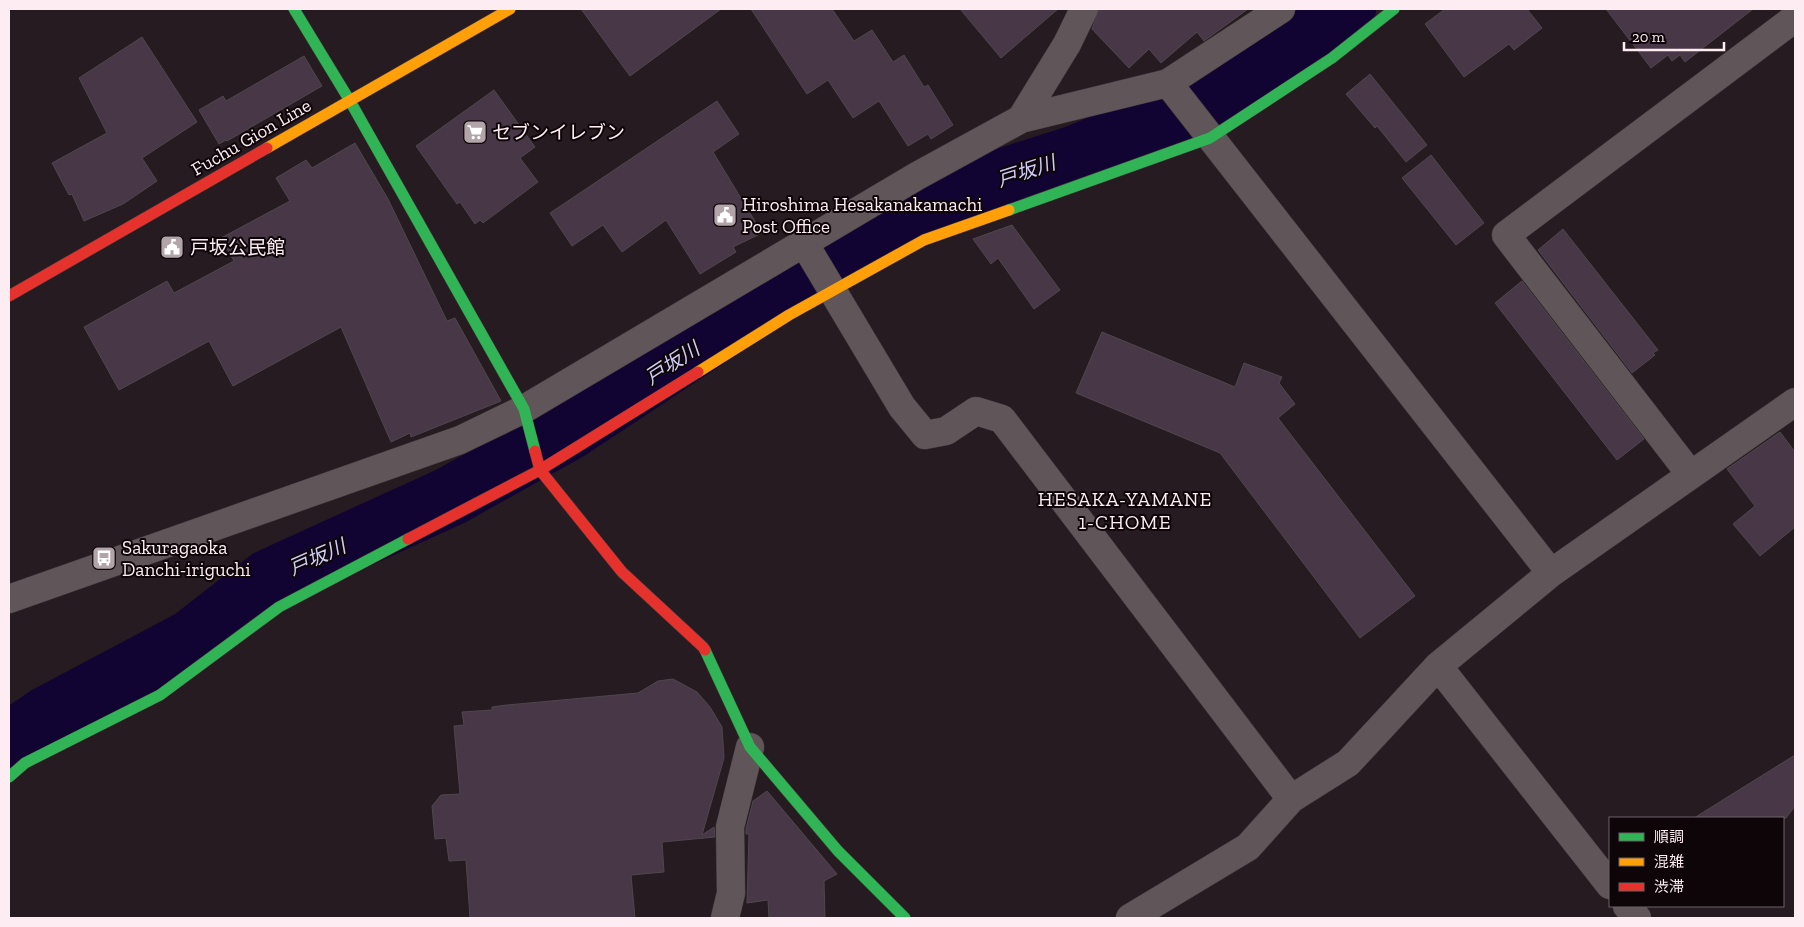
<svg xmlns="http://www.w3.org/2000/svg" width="1804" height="927" font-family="'Zilla Slab','Noto Sans JP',serif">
  <rect width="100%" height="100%" fill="#261b20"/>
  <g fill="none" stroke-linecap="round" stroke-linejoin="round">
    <!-- river -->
    <path stroke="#120432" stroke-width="60" d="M9,742L47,716L192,639L269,579L451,496L569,430L764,301L935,200L1079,154L1226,92L1346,9"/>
  </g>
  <!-- building -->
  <path fill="#483847" stroke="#4f474d" d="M581,9H721L630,76Z
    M751,9H832L854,41L872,30L893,62L904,55L924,87L928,85L953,125L931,139L928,134L908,146L879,101L853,118L828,80L807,94Z
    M960,9H1058L1001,58Z
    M1099,9H1248L1204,41L1197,32L1161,63L1149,49L1129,68L1092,29Z
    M1445,9H1527L1542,28L1514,50L1509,44L1464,77L1425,24Z
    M1606,9H1753L1685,62L1680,55L1672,61L1668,55L1651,68Z
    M142,37L197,122L142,158L157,181L123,204L84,221L72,194L69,195L52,163L107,133L79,78Z
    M304,56L322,86L227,141L226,140L219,144L199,110L223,96L226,101Z
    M1370,74L1427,145L1406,162L1377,126L1375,128L1346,94Z
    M494,90L535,147L520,158L538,182L483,223L480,220L475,224L460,202L457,204L416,146Z
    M717,101L739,134L713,152L762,233L733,247L736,252L700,274L666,220L622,252L603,225L572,246L550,213Z
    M355,143L388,199L447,321L455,318L501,401L411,437L410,433L391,442L341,327L233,386L209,341L119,390L84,327L167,281L174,293L234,261L221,238L290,201L276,178L306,160L312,168Z
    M1431,155L1484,223L1456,245L1402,178Z
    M1012,225L1060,290L1034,309L998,258L991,264L973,239Z
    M1563,229L1658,350L1653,353L1655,355L1632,373L1538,250Z
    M1522,281L1644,439L1617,460L1495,303Z
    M1102,332L1235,387L1244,363L1282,377L1279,383L1295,404L1278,418L1415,596L1360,638L1220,453L1076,393Z
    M1780,432L1795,452V527L1760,556L1733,524L1755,506L1727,469Z
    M673,679L697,692L710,707L722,727L724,758L702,835L714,827L715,837L662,842L664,872L631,875L635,918H470L466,860L449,861L446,838L435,839L432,806L441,795L460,794L454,726L464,725L462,712L492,710V707L507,705L638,693L658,681Z
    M1795,755V806L1786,818H1694Z
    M767,791L837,874L824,881L825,918H769L768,900L747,903L749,834H746V829L753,801Z"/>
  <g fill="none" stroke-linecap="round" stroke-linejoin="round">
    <!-- street casing -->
    <g stroke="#41393c" stroke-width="29">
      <path id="street" d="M1168,83L1551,573
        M1021,119L1067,44L1084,9
        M804,243L902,407L925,435L946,431L976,411L1002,419L1291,799
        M1691,475L1506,235L1795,18
        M9,599L460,440L524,409L917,176L1021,119L1168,83L1281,9
        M1438,666L1610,885
        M1627,906L1637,918
        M725,918L731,893L730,827L750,747
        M1130,918L1248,847L1291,799L1348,763L1438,666L1551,573L1795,402"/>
    </g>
    <!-- fast casing -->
    <g stroke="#41393c" stroke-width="12">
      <path id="fast" d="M294,9L350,101L524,409L535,451
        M1009,210L1210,138L1332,58L1394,9
        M705,650L750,747L838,851L905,918
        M9,777L25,763L160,695L279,607L408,539"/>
    </g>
    <!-- slow casing -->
    <g stroke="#41393c" stroke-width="12">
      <path id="slow" d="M267,148L510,9
        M698,372L789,315L924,240L1009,210"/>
    </g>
    <!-- jam casing -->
    <g stroke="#41393c" stroke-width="12">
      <path id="jam" d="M9,296L267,148
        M535,451L540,470L622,572L703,647L705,650
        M408,539L540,470L698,372"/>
    </g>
    <!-- street -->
    <use href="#street" stroke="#60565a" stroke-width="28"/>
    <!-- fast -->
    <use href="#fast" stroke="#30b455" stroke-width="11"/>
    <!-- slow -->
    <use href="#slow" stroke="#ff9f0a" stroke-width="11"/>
    <!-- jam -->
    <use href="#jam" stroke="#e5322d" stroke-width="11"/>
  </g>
  <!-- icons -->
  <defs>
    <g id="supermarket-square" transform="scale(1.25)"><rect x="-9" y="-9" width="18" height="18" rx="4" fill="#b2a4a9" stroke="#0d0508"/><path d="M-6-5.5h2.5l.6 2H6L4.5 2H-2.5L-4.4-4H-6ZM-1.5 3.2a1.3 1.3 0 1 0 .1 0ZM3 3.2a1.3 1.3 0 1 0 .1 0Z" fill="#fff"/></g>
    <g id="civic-square" transform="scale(1.25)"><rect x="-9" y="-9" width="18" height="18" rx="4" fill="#b2a4a9" stroke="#0d0508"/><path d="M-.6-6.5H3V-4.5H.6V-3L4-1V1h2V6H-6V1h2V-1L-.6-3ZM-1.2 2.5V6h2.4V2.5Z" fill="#fff"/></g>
    <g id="bus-square" transform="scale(1.25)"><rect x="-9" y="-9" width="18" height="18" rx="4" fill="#b2a4a9" stroke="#0d0508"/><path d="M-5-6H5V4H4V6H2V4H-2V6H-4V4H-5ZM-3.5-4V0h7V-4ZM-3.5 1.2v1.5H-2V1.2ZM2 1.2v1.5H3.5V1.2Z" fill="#fff"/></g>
  </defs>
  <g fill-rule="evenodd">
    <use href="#supermarket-square" x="475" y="132"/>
    <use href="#civic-square" x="725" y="215"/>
    <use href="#civic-square" x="172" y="247"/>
    <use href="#bus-square" x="104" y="558"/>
  </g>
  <g text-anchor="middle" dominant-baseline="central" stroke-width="4" stroke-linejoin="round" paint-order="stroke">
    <!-- poi labels -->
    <g font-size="19" fill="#fdedf3" stroke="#0d0508" text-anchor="start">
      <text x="492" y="132">セブンイレブン</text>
      <text x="742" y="204">Hiroshima Hesakanakamachi<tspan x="742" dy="22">Post Office</tspan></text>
      <text x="190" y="247">戸坂公民館</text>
      <text x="122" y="547">Sakuragaoka<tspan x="122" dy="22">Danchi-iriguchi</tspan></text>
    </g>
    <!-- street labels -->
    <g font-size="19" fill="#fdedf3" stroke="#0d0508">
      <text transform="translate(251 137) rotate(-30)">Fuchu Gion Line</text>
    </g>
    <!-- water labels -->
    <g font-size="20" font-style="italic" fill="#ceccf6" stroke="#0d0508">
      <text transform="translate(1026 171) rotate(-18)">戸坂川</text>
      <text transform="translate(672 363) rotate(-33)">戸坂川</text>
      <text transform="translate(317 557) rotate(-24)">戸坂川</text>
    </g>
    <!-- neighbourhood labels -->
    <g font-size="20" letter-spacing="1" fill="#fdedf3" stroke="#0d0508">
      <text x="1125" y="499">HESAKA-YAMANE<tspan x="1125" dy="23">1-CHOME</tspan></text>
    </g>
  </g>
  <!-- border -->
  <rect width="1804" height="927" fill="none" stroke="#fdedf3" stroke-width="20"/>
  <!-- legend -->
  <rect x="1609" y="817" width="175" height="90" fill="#0d0508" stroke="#6d6266"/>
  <rect x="1619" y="833" width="25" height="8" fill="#30b455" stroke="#6d6266"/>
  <text x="1654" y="842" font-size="15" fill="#fdedf3">順調</text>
  <rect x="1619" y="858" width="25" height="8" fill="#ff9f0a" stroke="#6d6266"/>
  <text x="1654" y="867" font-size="15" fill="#fdedf3">混雑</text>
  <rect x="1619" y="883" width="25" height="8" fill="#e5322d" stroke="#6d6266"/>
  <text x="1654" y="892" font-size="15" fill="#fdedf3">渋滞</text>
  <!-- scale -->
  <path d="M1624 42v8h100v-8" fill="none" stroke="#fdedf3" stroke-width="2.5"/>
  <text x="1632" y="42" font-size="15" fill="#fdedf3" stroke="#0d0508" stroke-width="4" paint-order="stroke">20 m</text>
</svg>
